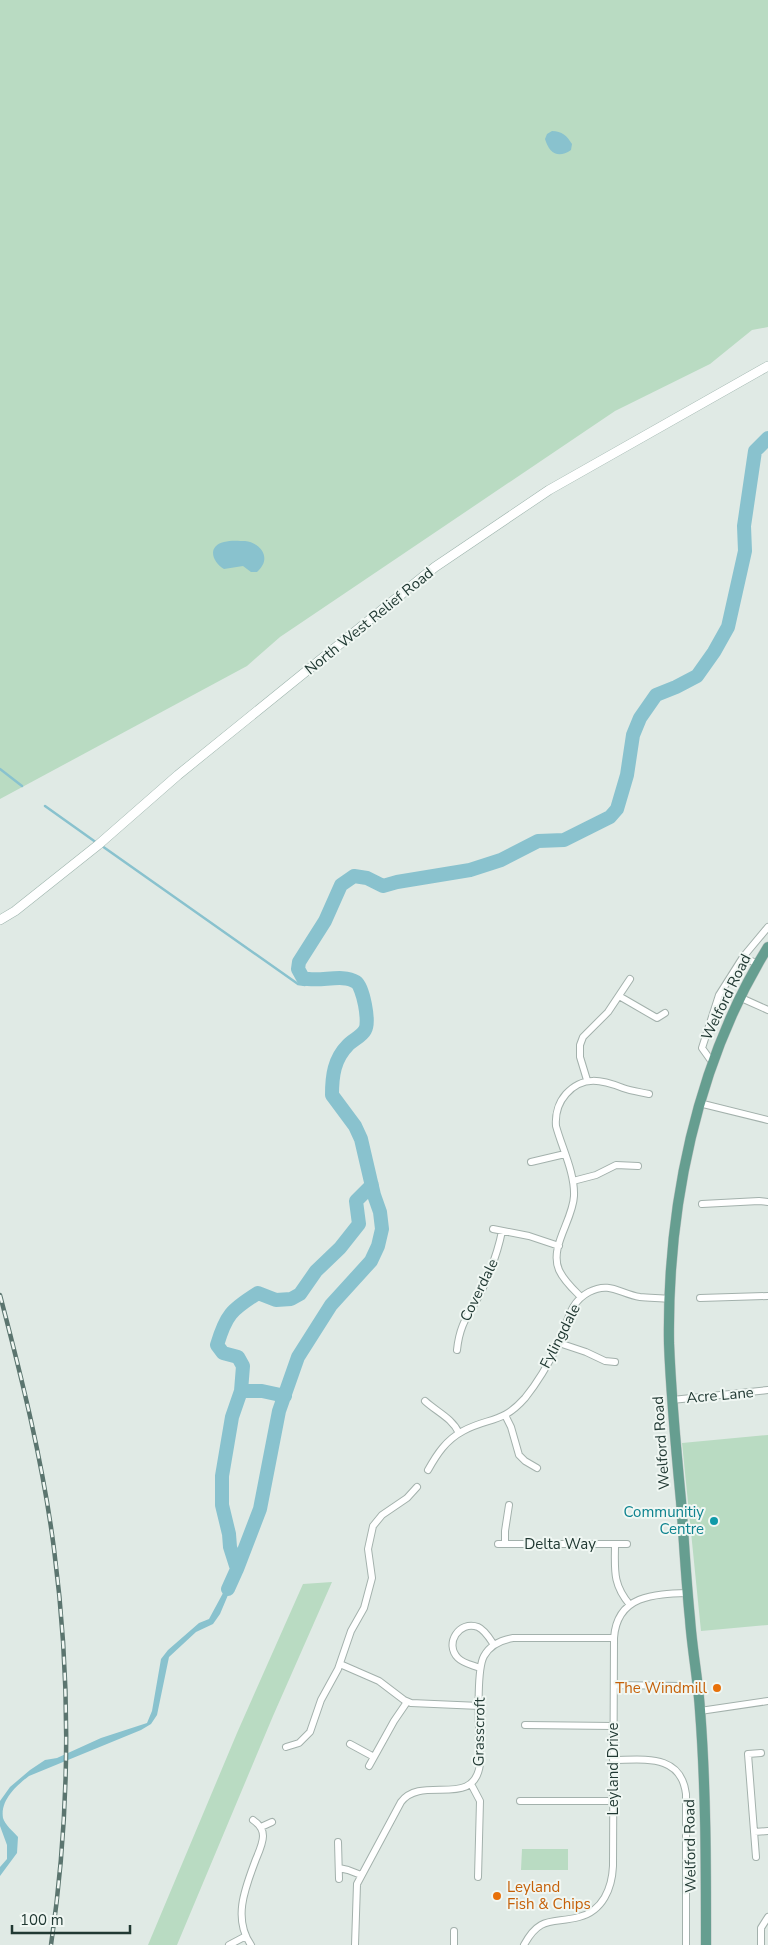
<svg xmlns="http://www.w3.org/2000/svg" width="768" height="1945" viewBox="0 0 768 1945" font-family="'Nunito Sans',sans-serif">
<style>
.green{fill:#b9dbc2}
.water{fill:#89c2ce}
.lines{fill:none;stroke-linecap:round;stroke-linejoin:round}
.stream{stroke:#89c2ce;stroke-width:2.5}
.river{stroke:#89c2ce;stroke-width:14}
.street-casing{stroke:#a3b1ac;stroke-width:8}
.secondary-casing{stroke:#9fb5ae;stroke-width:10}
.primary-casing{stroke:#bcc4c2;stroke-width:11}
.street{stroke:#fff;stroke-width:6}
.secondary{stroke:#fff;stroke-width:9}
.primary{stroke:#669e90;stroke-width:10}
.rail-casing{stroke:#5b756f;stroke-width:4.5}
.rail{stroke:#f0f7f3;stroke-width:2.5;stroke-dasharray:8;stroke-linecap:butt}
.culture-dot{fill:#0f9aa8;stroke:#f0f7f3;stroke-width:2}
.food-dot{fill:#e8710a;stroke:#f0f7f3;stroke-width:2}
.labels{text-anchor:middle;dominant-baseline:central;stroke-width:4;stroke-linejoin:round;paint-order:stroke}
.street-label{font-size:15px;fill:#213933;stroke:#f0f7f3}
.culture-label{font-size:15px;fill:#0d838f;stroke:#f0f7f3;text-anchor:end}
.food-label{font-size:15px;fill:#c56008;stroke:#f0f7f3;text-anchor:end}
</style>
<rect width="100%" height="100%" fill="#e0eae5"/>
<path class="green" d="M 0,0 L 768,0 L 768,327 L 752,330 L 710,364 L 615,411 L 280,637 L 247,666 L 0,799 Z
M 768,1435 L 768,1625 L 701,1631 L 682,1443 Z
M 332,1582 L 273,1716 L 177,1945 L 148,1945 L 237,1733 L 303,1584 Z
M 522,1849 L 568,1849 L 568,1870 L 521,1870 Z"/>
<path class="water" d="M 552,131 C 562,131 567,136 572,144 L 571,150 C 558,159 549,153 545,139 L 547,134 Z
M 245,541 C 262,543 272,559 257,572 L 251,572 L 243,566 L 224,569 C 212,562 207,546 224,542 C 231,540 239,541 245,541 Z
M 233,1566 L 236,1576 L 220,1614 L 213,1624 L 196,1632 L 169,1657 L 157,1715 L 151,1724 L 141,1730 L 29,1776 C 17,1785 0,1800 3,1818 C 5,1825 13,1831 18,1837 L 17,1853 L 0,1876 L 0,1867 L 7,1859 L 7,1845 L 0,1826 L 0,1801 L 10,1787 L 30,1770 L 45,1760 L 57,1758 L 101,1738 L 147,1723 L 152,1711 L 161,1659 L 168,1650 L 199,1623 L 209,1619 L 229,1582 Z"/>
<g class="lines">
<path class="stream" d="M 0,769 L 22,786
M 45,806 L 97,843
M 102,846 L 298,984 L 305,985 L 313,981"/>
<path class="river" d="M 241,1391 L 243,1366 L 238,1357 L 223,1353 L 217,1345 C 226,1315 231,1310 258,1293 L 276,1300 L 291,1299 L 300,1294 L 316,1271 L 340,1248 L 359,1224 L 356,1201 L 372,1185
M 237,1569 L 230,1547 L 229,1534 L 222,1505 L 222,1476 L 232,1417 L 241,1391 L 262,1391 L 285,1396
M 228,1589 L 237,1569 L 260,1509 L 279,1411 L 298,1357 L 331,1305 L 371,1261 L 378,1246 L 382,1229 L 380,1212 L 374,1195 L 361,1139 L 355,1126 L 332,1095 C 332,1076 334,1059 348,1045 C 353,1040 362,1036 365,1030 C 370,1022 363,987 356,982 C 342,973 319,983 303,978 L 298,969 L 299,962 L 325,921 L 341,885 L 354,876 L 367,878 L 383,886 L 397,882 L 470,870 L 501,860 L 538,841 L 564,840 L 610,817 L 617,809 L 627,775 L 633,735 L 640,718 L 656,695 L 676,687 L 697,676 L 714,652 L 728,627 L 745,551 L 744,526 L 755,451 L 768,438"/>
<defs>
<path id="street" d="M 743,957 L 758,964
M 619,996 L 657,1018 L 665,1013
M 739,997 L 768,1010
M 712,1062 L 702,1048 L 719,995 L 743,957 L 768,927
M 587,1080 L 580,1057 L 580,1045 L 583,1037 L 608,1012 L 630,979
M 699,1103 L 768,1120
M 531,1162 L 565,1154
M 573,1181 L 596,1175 L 616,1165 L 638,1166
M 702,1204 L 759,1201 L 768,1202
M 493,1229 L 529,1236 L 559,1246
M 581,1297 C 573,1289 564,1281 559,1270 C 549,1247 573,1220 574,1196 C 575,1173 562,1148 556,1126 C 555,1114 559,1102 566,1094 C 583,1075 602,1080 623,1088 C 631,1091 640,1092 649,1094
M 700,1298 L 768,1296
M 559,1343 L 586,1352 L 605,1361 L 615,1362
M 457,1350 C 460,1321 470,1314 482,1290 C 491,1270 498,1252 502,1231
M 672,1400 L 768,1390
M 425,1401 C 437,1412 452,1418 459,1433
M 505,1415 L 511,1427 L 519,1455 L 525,1461 L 537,1468
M 428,1470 C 437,1454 446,1440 463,1431 C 489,1417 502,1424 525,1398 C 538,1382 550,1361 559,1343 C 568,1324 568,1303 589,1292 C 610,1281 620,1294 640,1297 C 650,1298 660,1298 670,1299
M 498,1544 L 627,1544
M 505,1544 L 505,1531 L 509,1505
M 615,1544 C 615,1569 612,1584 630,1605
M 340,1664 L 379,1681 L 404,1700 L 411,1703 L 480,1706
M 480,1668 C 473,1665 464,1664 458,1658 C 444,1644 459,1620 478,1627 C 485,1630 490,1639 494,1645
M 614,1685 L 679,1686
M 700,1711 L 768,1701
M 525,1725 L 613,1726
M 350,1744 L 374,1757
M 286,1747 L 299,1743 L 310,1732 L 321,1700 L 338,1669 L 351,1631 L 364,1608 L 372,1578 L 368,1549 L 373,1526 L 382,1515 L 407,1498 L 417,1487
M 613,1760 C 643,1760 681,1753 686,1794 L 686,1945
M 369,1766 L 394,1721 L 407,1702
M 471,1784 L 480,1801 L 478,1877
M 520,1801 L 613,1801
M 261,1827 L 272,1822
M 754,1832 L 768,1831
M 338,1842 L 339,1879
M 756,1857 L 748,1754 L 761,1753
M 339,1868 L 348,1870 L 361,1875
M 454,1931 L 454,1945
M 229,1945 L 246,1936
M 251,1945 C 232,1918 246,1886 256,1859 C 259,1852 263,1843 263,1836 C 263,1829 259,1824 253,1820
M 355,1945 L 357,1884 L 401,1802 C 422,1774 474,1810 480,1764 C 480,1742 475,1672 484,1656 C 490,1645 501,1640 513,1638 L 614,1638
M 524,1945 C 540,1915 553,1924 579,1917 C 603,1911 612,1888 613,1866 L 614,1638 C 617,1595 654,1594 688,1593
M 761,1945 L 761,1928 L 768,1917"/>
<path id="secondary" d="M 0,920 L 15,911 L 98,845 L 178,775 L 435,567 L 549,490 L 768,366"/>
<path id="primary" d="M 706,1945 C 706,1867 706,1788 700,1710 C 698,1679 692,1649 690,1619 C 686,1580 684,1540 681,1501 C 676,1449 671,1396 669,1343 C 667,1208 696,1063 768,947"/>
</defs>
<use href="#street" class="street-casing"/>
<use href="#secondary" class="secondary-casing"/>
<use href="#primary" class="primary-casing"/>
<use href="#street" class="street"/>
<use href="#secondary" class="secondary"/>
<use href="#primary" class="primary"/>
<defs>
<path id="rail" d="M 0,1295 C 22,1379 43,1463 54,1549 C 71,1680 70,1815 51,1945"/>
</defs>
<use href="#rail" class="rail-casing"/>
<use href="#rail" class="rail"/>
</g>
<circle class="culture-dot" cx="714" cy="1521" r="5"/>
<g class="food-dot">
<circle cx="717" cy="1688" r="5"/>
<circle cx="497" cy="1896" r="5"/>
</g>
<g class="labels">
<g class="street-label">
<text transform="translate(369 621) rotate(-39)">North West Relief Road</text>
<text transform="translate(726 997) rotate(-64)">Welford Road</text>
<text transform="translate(479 1290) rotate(-64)">Coverdale</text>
<text transform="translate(560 1336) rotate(-63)">Fylingdale</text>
<text transform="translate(720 1395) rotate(-5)">Acre Lane</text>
<text transform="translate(661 1443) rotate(-94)">Welford Road</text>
<text x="560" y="1544">Delta Way</text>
<text transform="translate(479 1732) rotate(-89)">Grasscroft</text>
<text transform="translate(613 1769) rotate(-90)">Leyland Drive</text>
<text transform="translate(690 1846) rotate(-91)">Welford Road</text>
</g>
<g class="culture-label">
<text x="704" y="1512">Communitiy<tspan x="704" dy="17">Centre</tspan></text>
</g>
<g class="food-label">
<text x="707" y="1688">The Windmill</text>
<text x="507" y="1887" text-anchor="start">Leyland<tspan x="507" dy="17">Fish &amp; Chips</tspan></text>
</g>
</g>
<path d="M12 1925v8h118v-8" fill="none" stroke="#213933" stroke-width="2.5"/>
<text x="20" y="1925" font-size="15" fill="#213933" stroke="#f0f7f3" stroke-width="4" paint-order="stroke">100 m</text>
</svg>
